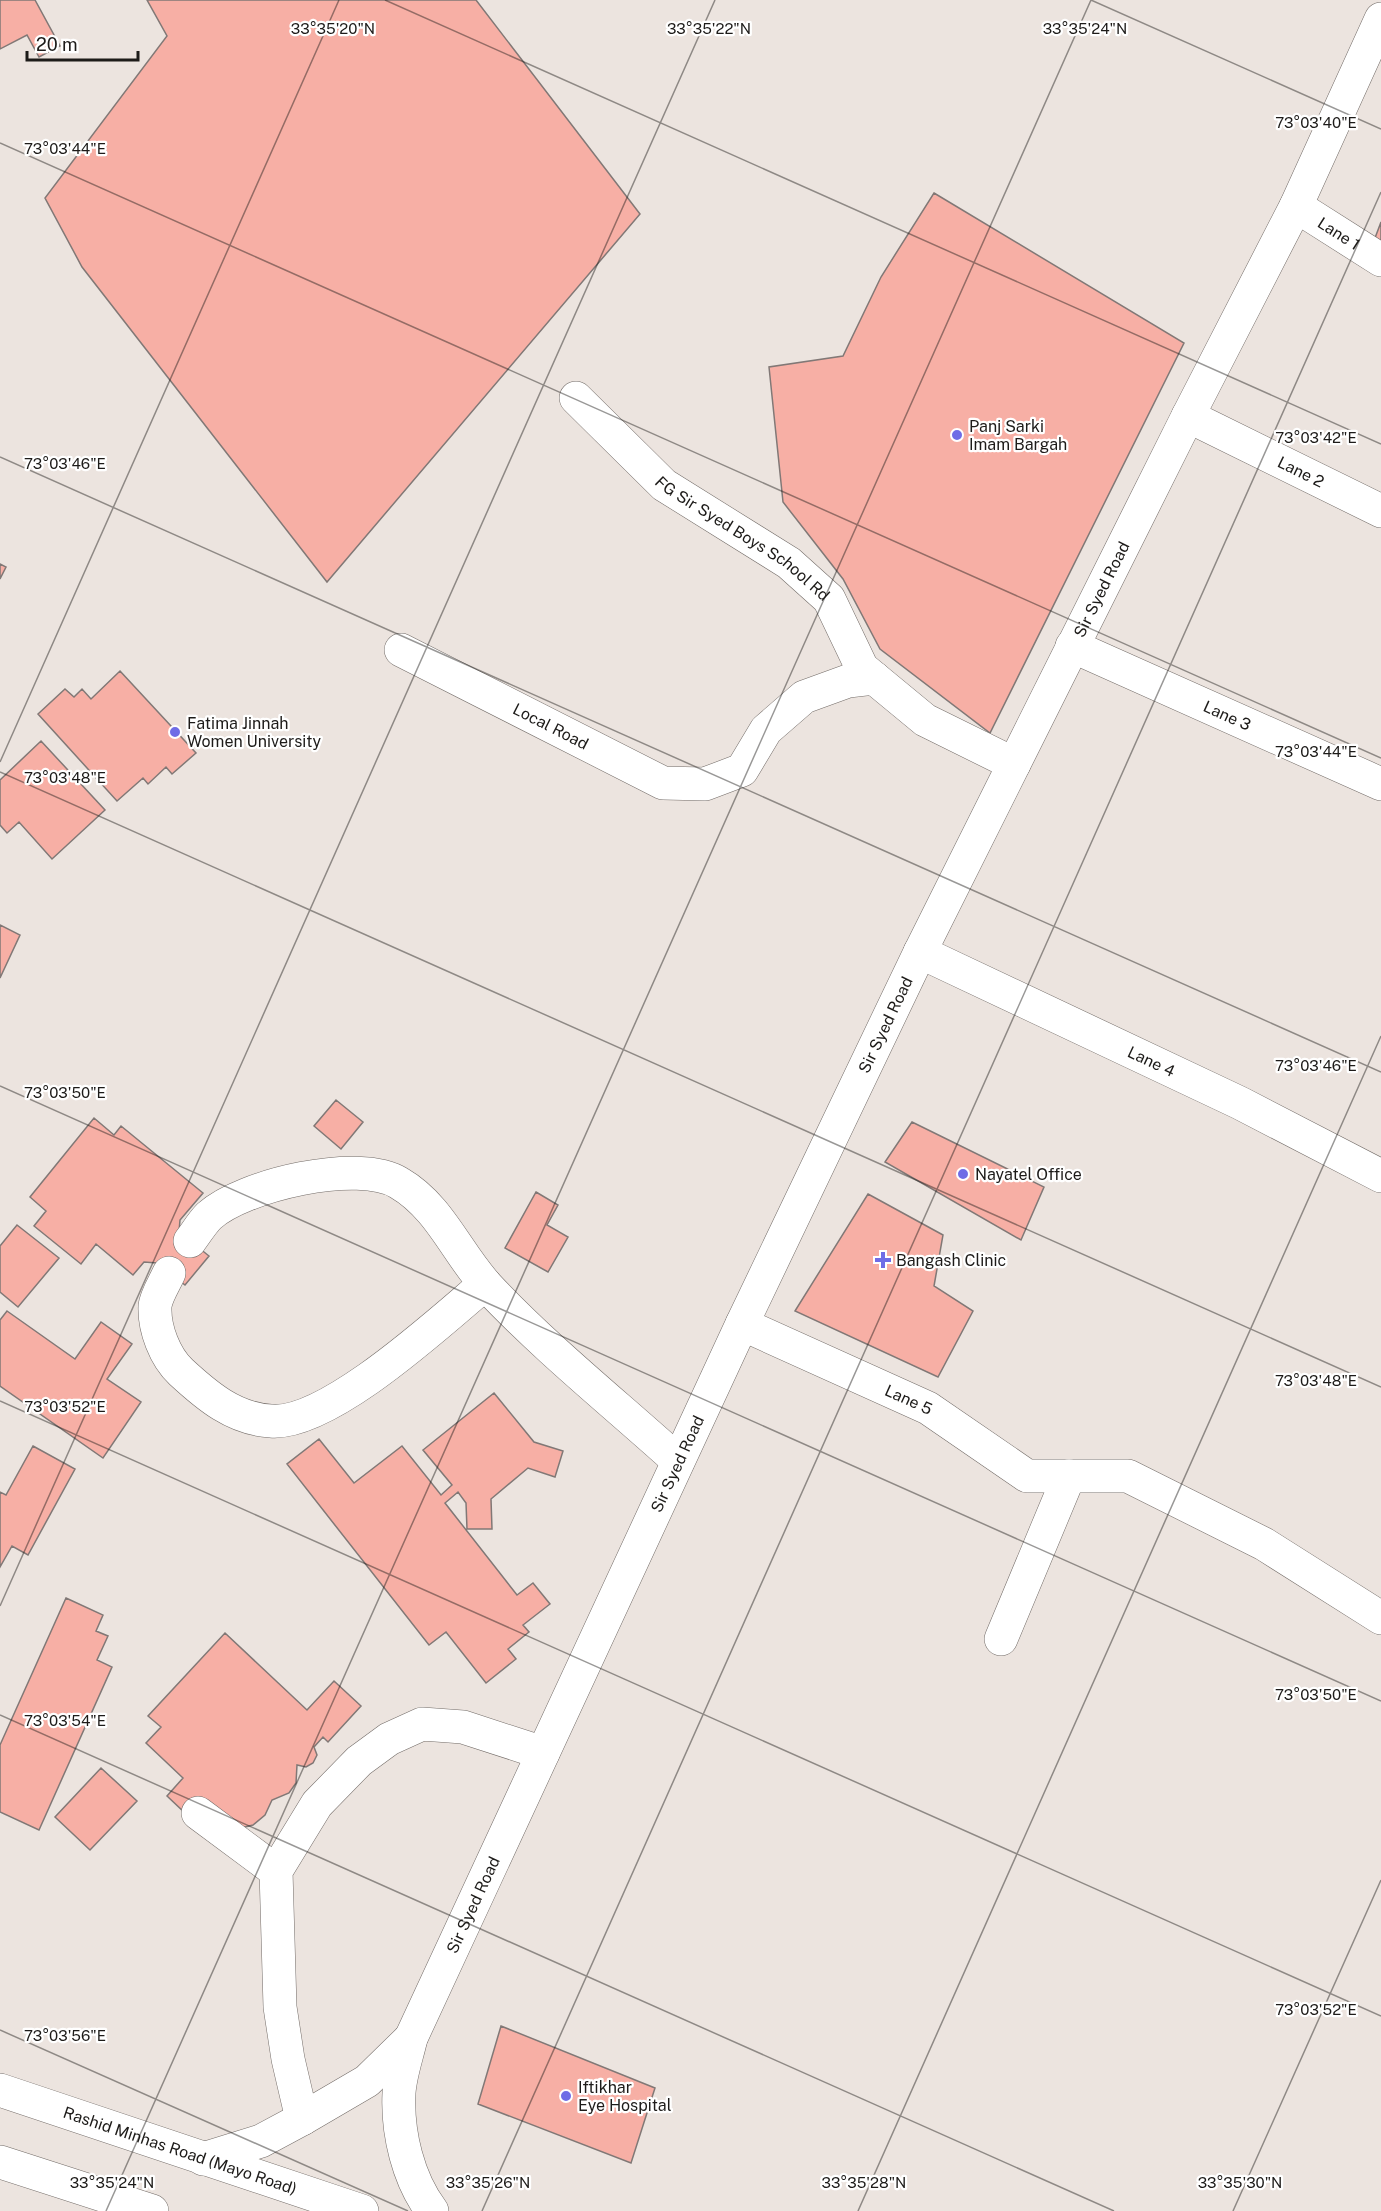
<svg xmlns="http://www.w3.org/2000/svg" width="1381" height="2211" viewBox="0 0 1381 2211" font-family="'Public Sans',sans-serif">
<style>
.building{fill:#f7afa5;stroke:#817876;stroke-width:1.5}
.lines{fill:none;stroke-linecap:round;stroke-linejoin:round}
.minor-casing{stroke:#736c68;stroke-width:34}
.major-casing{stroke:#736c68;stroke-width:34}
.minor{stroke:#fff;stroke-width:33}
.major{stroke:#fff;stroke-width:33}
.ticks{fill:none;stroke:#1d1b19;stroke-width:1.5;stroke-opacity:0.45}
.poi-dot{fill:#6f6ce6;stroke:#fff;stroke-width:2}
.labels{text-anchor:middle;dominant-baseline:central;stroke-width:4.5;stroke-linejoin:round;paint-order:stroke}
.street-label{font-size:16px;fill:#1d1b19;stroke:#fff}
.poi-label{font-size:16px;fill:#1d1b19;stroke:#fff;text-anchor:start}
.ticks-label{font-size:15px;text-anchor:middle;fill:#1d1b19;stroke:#fff;stroke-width:4.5;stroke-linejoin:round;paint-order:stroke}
</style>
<rect width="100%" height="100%" fill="#ece4df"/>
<path class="building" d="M 0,0 L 35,0 L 60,46 L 39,57 L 27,35 L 0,49 Z
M 147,0 L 476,0 L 640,214 L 327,582 L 82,267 L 45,198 L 167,36 Z
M 934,193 L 1184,343 L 990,733 L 880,649 L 843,579 L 783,502 L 769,367 L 843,356 L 881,277 Z
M 1381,222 L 1381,242 L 1375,238 Z
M 0,564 L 6,567 L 0,579 Z
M 120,671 L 196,753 L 172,774 L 166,767 L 148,784 L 143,778 L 117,801 L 38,714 L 65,689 L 74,697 L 82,689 L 91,699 Z
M 41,741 L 105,810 L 52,859 L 19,822 L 7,833 L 0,825 L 0,780 Z
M 0,925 L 20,935 L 0,978 Z
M 336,1100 L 363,1122 L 341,1149 L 314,1126 Z
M 94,1118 L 114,1135 L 121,1126 L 203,1193 L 180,1220 L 179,1232 L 209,1256 L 185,1285 L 157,1263 L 144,1262 L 133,1275 L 96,1244 L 81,1264 L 34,1226 L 46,1211 L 30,1197 Z
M 912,1122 L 1044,1187 L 1021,1240 L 885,1162 Z
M 536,1192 L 558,1205 L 547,1225 L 568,1237 L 548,1272 L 505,1248 Z
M 868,1194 L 943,1235 L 934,1286 L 973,1311 L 938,1377 L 795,1311 Z
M 17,1225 L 59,1258 L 18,1307 L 0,1292 L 0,1246 Z
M 7,1311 L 75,1359 L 101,1322 L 132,1344 L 107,1379 L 141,1402 L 103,1458 L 0,1386 L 0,1320 Z
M 494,1393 L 534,1442 L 563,1451 L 555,1477 L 528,1468 L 491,1499 L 492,1529 L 467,1529 L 466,1503 L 458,1492 L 445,1503 L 517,1595 L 533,1583 L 550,1604 L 523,1625 L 529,1632 L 508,1649 L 516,1659 L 486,1683 L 446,1632 L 429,1645 L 287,1464 L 319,1439 L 354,1483 L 402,1446 L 441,1495 L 452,1485 L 423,1450 Z
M 33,1446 L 75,1469 L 28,1555 L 12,1546 L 0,1567 L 0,1492 L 6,1495 Z
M 66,1598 L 103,1615 L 96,1631 L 108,1636 L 97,1660 L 112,1667 L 39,1830 L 0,1812 L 0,1745 Z
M 225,1633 L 307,1710 L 334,1681 L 361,1706 L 328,1742 L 323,1737 L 314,1747 L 317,1755 L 313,1763 L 306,1767 L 297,1765 L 296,1783 L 289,1793 L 272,1800 L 265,1815 L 253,1825 L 245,1827 L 237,1827 L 184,1812 L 167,1796 L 183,1778 L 146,1743 L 161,1727 L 148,1716 Z
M 101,1768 L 137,1801 L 90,1850 L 55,1817 Z
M 501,2026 L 655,2088 L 631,2163 L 478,2104 Z"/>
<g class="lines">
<defs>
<g id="minor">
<path id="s1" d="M 1296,206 L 1381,260"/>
<path id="s2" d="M 576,398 L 664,485 L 789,563 L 829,599 L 862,668 L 925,720 L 1014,764"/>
<path id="s3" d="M 1188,416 L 1381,511"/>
<path id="s4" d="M 1072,646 L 1381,784"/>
<path id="s5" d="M 401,650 L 663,783 L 705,784 L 742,770 L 766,730 L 804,697 L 848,681 L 874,678"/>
<path id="s6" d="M 920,952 L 1240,1103 L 1381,1176"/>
<path d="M 190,1241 C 196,1233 202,1223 209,1216 C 243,1185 359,1158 399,1183 C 440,1207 456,1252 487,1286 C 545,1348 615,1404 678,1461"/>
<path d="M 169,1273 C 165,1282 156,1296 155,1306 C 154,1329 165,1357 181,1372 C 207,1396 234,1419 271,1421 C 328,1426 441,1321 485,1284"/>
<path id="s7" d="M 742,1324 L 928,1408 L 1027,1476 L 1128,1476 L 1264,1544 L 1381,1618"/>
<path d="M 1001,1639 L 1069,1476"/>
<path d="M 198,1813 L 276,1871"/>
<path d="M 302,2119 L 288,2059 L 280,2007 L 276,1871 L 317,1804 L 359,1761 L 389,1739 L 422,1724 L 463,1727 L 543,1753"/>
<path d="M 203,2159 L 261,2141 L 302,2119 L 367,2081 L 411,2038"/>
<path id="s8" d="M 432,2211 C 408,2179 397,2133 399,2093 C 400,2075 407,2056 411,2038 L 742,1324 L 920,952 L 1188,416 L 1296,206 L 1381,19"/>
</g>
<g id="major">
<path id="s9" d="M 0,2090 L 362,2211"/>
<path d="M 0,2162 L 152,2211"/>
</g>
</defs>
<use href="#minor" class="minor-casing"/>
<use href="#major" class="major-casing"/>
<use href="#minor" class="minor"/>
<use href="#major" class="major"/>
</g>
<path class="ticks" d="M 385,0 L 1381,444M 1091,0 L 1381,129M 0,143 L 1381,758M 0,457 L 1381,1072M 0,762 L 339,0M 0,772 L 1381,1387M 0,1086 L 1381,1701M 0,1401 L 1381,2016M 0,1606 L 715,0M 0,1715 L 1114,2211M 0,2030 L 408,2211M 106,2211 L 1091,0M 482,2211 L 1381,192M 858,2211 L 1381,1036M 1233,2211 L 1381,1880"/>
<g class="poi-dot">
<circle cx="957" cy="435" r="6"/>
<circle cx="175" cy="732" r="6"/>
<circle cx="963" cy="1174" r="6"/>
<path d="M880 1251h6v6h6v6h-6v6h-6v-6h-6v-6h6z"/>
<circle cx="566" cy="2096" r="6"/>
</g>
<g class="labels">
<g class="street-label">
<text stroke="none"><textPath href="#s1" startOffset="51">Lane 1</textPath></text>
<text stroke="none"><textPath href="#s3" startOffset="126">Lane 2</textPath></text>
<text stroke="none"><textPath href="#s2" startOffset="219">FG Sir Syed Boys School Rd</textPath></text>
<text stroke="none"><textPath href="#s8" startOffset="1786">Sir Syed Road</textPath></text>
<text stroke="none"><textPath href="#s4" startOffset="170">Lane 3</textPath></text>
<text stroke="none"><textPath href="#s5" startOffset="168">Local Road</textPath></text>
<text stroke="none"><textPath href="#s8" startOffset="1300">Sir Syed Road</textPath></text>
<text stroke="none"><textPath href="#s6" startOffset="256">Lane 4</textPath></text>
<text stroke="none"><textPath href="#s7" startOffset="183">Lane 5</textPath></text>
<text stroke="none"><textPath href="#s8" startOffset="814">Sir Syed Road</textPath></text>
<text stroke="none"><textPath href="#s8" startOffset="328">Sir Syed Road</textPath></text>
<text stroke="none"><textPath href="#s9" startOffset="190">Rashid Minhas Road (Mayo Road)</textPath></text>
</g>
<g class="poi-label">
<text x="969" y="426">Panj Sarki<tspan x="969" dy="18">Imam Bargah</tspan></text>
<text x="187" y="723">Fatima Jinnah<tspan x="187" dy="18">Women University</tspan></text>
<text x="975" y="1174">Nayatel Office</text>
<text x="896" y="1260">Bangash Clinic</text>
<text x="578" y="2087">Iftikhar<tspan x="578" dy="18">Eye Hospital</tspan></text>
</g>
</g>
<g class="ticks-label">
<text x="333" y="34">33°35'20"N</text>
<text x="709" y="34">33°35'22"N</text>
<text x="1085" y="34">33°35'24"N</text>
<text x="1316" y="128">73°03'40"E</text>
<text x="65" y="154">73°03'44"E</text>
<text x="1316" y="443">73°03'42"E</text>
<text x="65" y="469">73°03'46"E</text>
<text x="1316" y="757">73°03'44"E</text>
<text x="65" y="783">73°03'48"E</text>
<text x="1316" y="1071">73°03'46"E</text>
<text x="65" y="1098">73°03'50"E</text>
<text x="1316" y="1386">73°03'48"E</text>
<text x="65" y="1412">73°03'52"E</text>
<text x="1316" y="1700">73°03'50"E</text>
<text x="65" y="1726">73°03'54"E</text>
<text x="1316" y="2015">73°03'52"E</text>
<text x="65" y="2041">73°03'56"E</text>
<text x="112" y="2188">33°35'24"N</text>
<text x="488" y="2188">33°35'26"N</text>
<text x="864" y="2188">33°35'28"N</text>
<text x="1240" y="2188">33°35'30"N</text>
</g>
<path d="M27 51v9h111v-9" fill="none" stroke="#1d1b19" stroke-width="3"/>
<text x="36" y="51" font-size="18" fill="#1d1b19" stroke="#ffffff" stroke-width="4.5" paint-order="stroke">20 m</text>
</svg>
